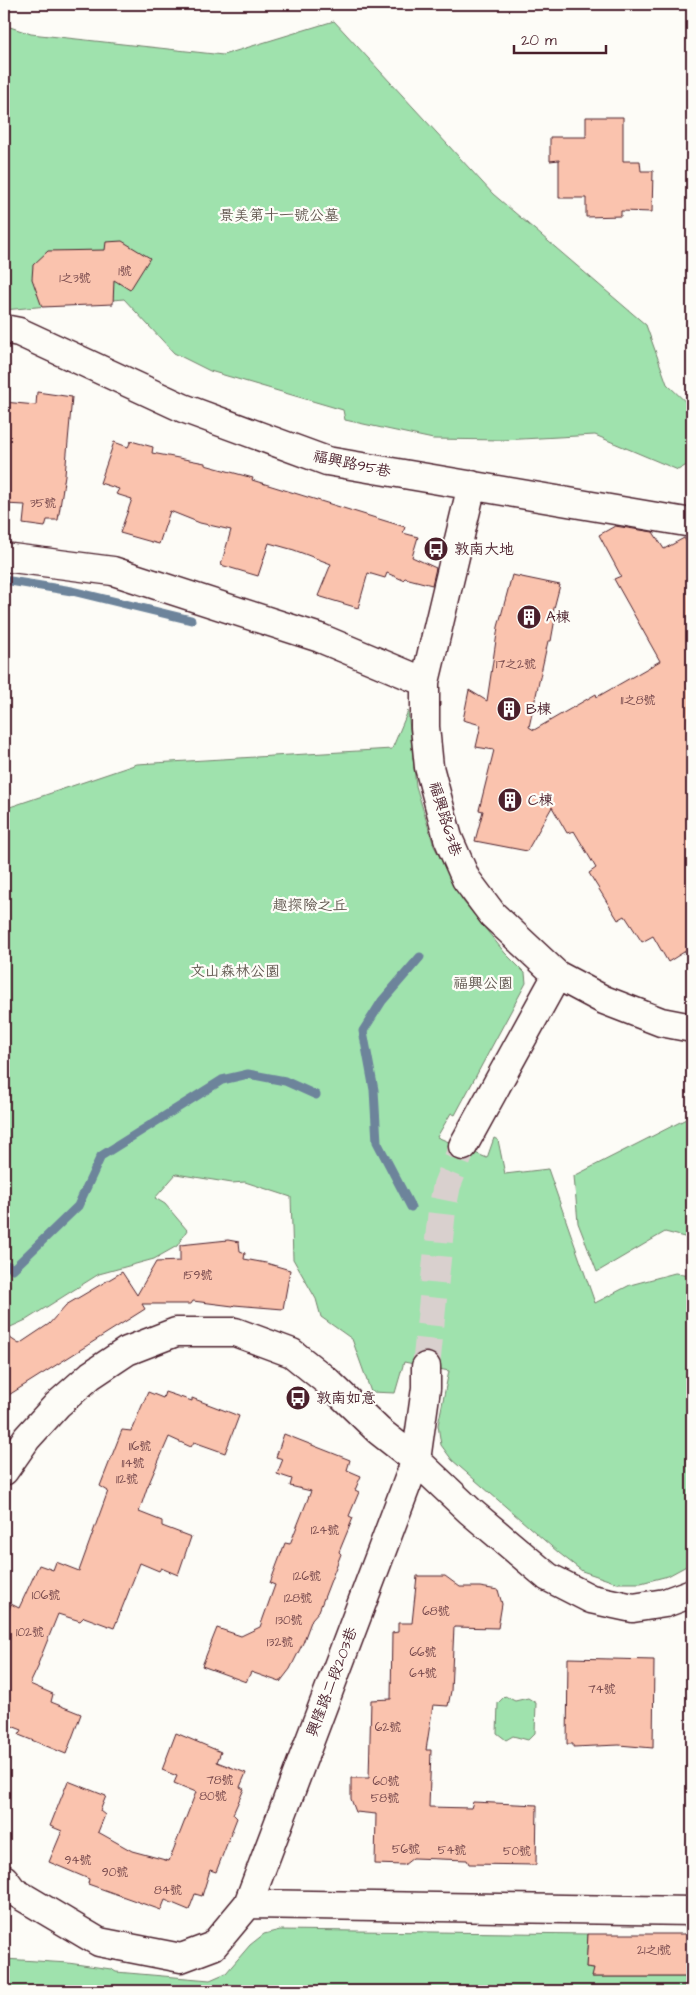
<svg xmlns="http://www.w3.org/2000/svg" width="696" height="1995" viewBox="0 0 696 1995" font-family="'Architects Daughter','LXGW WenKai TC',sans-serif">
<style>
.green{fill:#9fe2ad;stroke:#74806c}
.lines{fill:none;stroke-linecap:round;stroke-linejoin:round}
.stream{stroke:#6d849b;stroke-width:9}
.building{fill:#fac3ae;stroke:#4a1f2b}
.minor-tunnel{stroke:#d9d0ce;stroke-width:28;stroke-dasharray:28 14;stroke-linecap:butt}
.minor-casing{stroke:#4a1f2b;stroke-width:31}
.minor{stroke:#fdfcf7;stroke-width:28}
.labels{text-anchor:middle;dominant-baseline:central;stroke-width:4.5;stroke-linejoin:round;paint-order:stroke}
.number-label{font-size:12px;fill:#76484c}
.park-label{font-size:15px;fill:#645a52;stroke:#fdfcf7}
.street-label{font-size:15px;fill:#4a1f2b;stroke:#fdfcf7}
.poi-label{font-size:15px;fill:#4a1f2b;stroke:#fdfcf7;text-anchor:start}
</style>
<rect width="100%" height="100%" fill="#fdfcf7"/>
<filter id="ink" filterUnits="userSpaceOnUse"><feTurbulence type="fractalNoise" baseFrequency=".02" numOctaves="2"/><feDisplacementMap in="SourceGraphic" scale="10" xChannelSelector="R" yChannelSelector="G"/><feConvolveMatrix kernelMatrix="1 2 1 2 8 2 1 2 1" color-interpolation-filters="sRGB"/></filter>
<g filter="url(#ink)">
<path class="green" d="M 334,21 L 493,194 L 646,325 L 667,384 L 692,408 L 692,462 L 678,470 L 595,435 L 503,440 L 433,439 L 345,420 L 343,410 L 210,371 L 174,353 L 124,299 L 4,310 L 4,25 L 31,34 L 223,55 Z
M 408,711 L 416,786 L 434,846 L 463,901 L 505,953 L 525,973 L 526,983 L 455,1115 L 451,1113 L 437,1137 L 487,1158 L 494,1138 L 498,1140 L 505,1174 L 548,1169 L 595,1303 L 630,1285 L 675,1273 L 692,1275 L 692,1563 L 668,1576 L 641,1583 L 617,1583 L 582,1571 L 559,1553 L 452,1460 L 441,1445 L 438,1425 L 449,1371 L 404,1362 L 395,1393 L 371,1392 L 352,1339 L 321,1317 L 316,1299 L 293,1259 L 291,1197 L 245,1182 L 232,1183 L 176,1174 L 155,1198 L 165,1204 L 187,1230 L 177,1246 L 154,1259 L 99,1274 L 26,1320 L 4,1330 L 4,809 L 137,764 L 392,749 Z
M 692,1116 L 692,1239 L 665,1232 L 597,1272 L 578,1223 L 574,1176 Z
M 505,1696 L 515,1701 L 528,1698 L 536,1703 L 535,1733 L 528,1740 L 513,1736 L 506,1740 L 497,1733 L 498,1703 Z
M 280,1930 L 588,1934 L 586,1968 L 594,1969 L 593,1977 L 692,1977 L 692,1991 L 4,1991 L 5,1959 L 68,1963 L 111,1969 L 116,1972 L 210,1980 L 226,1973 L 250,1945 L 264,1934 Z"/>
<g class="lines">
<path class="stream" d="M 4,580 L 72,591 L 191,620
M 411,1207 L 377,1142 L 374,1090 L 363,1031 L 382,1001 L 420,957
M 4,1267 L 7,1265 L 13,1269 L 78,1206 L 101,1156 L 222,1080 L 248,1074 L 285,1081 L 316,1095"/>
</g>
<path class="building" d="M 586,117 L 623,117 L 623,161 L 640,161 L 641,171 L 653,171 L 652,212 L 621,211 L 621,216 L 586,217 L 586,198 L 559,198 L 559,160 L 550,161 L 550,137 L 586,137 Z
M 122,241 L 150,258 L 130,290 L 114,280 L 113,304 L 42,307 L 32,279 L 33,265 L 48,251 L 105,250 L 106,242 Z
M 37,392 L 72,397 L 65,475 L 58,520 L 47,520 L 45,527 L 23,524 L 25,505 L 4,504 L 4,402 L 36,405 Z
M 131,441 L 153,447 L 152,453 L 205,463 L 205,465 L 253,478 L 252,480 L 405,527 L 403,533 L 418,537 L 412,557 L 436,568 L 432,585 L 405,578 L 403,580 L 387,573 L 385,578 L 368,573 L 358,608 L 318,596 L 331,564 L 294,550 L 269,543 L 258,576 L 221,565 L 231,530 L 200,523 L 170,511 L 159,544 L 120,533 L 132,499 L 116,494 L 119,489 L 100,483 L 114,442 L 128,447 Z
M 615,526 L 653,532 L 664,549 L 684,538 L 692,550 L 692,947 L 668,962 L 653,936 L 642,942 L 625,916 L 618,920 L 589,873 L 596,868 L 574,831 L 567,833 L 552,807 L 527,851 L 475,841 L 483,811 L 479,810 L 494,750 L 476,747 L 481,725 L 463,720 L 469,690 L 487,701 L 498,627 L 512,575 L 560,585 L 553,612 L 556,613 L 551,641 L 548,641 L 529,727 L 534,730 L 596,694 L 597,697 L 660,661 L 614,579 L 621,576 L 599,535 Z
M 228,1240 L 239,1242 L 240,1251 L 245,1253 L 244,1259 L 266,1263 L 290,1270 L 283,1309 L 234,1305 L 233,1306 L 193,1301 L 191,1304 L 142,1304 L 145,1309 L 4,1398 L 4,1334 L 19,1344 L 49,1324 L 66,1305 L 122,1272 L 137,1295 L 156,1262 L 180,1261 L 180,1245 Z
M 148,1392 L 163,1398 L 165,1392 L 192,1401 L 192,1398 L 239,1416 L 225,1453 L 194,1442 L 191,1447 L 169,1437 L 147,1488 L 139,1512 L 162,1521 L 162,1526 L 191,1537 L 178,1575 L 161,1568 L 159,1571 L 140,1563 L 114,1628 L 84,1617 L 80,1621 L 58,1614 L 38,1664 L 39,1665 L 30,1684 L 53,1694 L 51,1702 L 81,1714 L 66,1754 L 19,1735 L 22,1730 L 9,1725 L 4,1736 L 4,1622 L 11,1604 L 19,1608 L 39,1565 L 53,1570 L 56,1562 L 79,1571 L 108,1491 L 100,1486 L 122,1430 L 131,1431 Z
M 284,1434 L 350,1460 L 347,1470 L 361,1476 L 355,1490 L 359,1492 L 349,1516 L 353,1518 L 339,1552 L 341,1554 L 319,1611 L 312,1619 L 303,1643 L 290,1669 L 280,1682 L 251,1672 L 246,1682 L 202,1666 L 217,1628 L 241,1636 L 260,1627 L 275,1585 L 270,1583 L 285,1543 L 290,1544 L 311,1491 L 290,1486 L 292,1479 L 277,1474 L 283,1459 L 276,1457 Z
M 417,1576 L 445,1576 L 460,1587 L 480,1587 L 498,1590 L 502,1604 L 498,1628 L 454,1627 L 451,1691 L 448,1706 L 433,1705 L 426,1750 L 431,1750 L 429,1807 L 471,1808 L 473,1802 L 537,1805 L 536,1865 L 469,1864 L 467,1860 L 413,1858 L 404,1865 L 375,1864 L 376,1814 L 356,1812 L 351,1799 L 351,1778 L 369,1778 L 371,1700 L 391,1699 L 392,1633 L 398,1632 L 398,1623 L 412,1623 Z
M 568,1658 L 654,1660 L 653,1748 L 619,1745 L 573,1747 L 573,1744 L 567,1744 Z
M 176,1733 L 221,1752 L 217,1762 L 246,1773 L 240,1787 L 244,1789 L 233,1814 L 237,1818 L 216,1872 L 210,1870 L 202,1896 L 195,1894 L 189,1910 L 165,1900 L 161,1910 L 88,1884 L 89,1879 L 49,1862 L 62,1831 L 50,1826 L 68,1781 L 106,1796 L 100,1811 L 105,1815 L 98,1832 L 132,1851 L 169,1861 L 196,1792 L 174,1783 L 177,1776 L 162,1770 Z
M 588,1934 L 692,1934 L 692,1977 L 592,1977 L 594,1969 L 586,1968 Z"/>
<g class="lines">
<path class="minor-tunnel" d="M 426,1367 L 442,1210 L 447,1185 L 463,1146"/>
<defs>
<path id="minor" d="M 4,329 L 19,332 L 183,408 L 327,461 L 692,523
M 472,485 L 425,682 L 425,727 L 429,767 L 448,838 L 466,879 L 493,915 L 557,975 L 604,1000 L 661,1022 L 692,1028
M 4,557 L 113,571 L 320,638 L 425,682
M 463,1146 L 557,975
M 4,1471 L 27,1438 L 57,1405 L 91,1375 L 127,1351 L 176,1332 L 235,1332 L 292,1353 L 328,1382 L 379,1431 L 416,1460 L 470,1511 L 548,1577 L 591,1599 L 633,1608 L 665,1603 L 692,1593
M 4,1879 L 13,1891 L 99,1942 L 181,1958 L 213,1946 L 248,1904 L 692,1911
M 248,1904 L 416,1460 L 426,1388 L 426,1367"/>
</defs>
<use href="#minor" class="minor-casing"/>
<use href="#minor" class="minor"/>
</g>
</g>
<defs>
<symbol id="bus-disc" viewBox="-11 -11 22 22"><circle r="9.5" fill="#4a1f2b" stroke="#fdfcf7"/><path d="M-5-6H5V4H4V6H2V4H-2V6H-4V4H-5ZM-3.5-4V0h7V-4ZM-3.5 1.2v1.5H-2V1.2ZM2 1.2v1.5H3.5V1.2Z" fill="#fff"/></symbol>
<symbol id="building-disc" viewBox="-11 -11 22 22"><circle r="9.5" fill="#4a1f2b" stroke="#fdfcf7"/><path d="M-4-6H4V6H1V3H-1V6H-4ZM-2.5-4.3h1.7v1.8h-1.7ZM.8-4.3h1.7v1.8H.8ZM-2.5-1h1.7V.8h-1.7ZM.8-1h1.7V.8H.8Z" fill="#fff"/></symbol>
</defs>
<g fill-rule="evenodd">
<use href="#bus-disc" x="422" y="535" width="28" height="28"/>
<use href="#building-disc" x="515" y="603" width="28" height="28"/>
<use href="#building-disc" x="495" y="695" width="28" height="28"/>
<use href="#building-disc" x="496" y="786" width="28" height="28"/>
<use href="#bus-disc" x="284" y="1384" width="28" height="28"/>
</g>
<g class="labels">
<g class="number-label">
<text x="125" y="271">1號</text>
<text x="75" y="278">1之3號</text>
<text x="43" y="503">35號</text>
<text x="516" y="664">17之2號</text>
<text x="638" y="700">11之8號</text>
<text x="198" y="1275">159號</text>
<text x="140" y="1446">116號</text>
<text x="133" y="1463">114號</text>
<text x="127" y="1479">112號</text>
<text x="325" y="1530">124號</text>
<text x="307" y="1576">126號</text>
<text x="46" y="1595">106號</text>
<text x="298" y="1598">128號</text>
<text x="436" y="1611">68號</text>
<text x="289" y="1620">130號</text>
<text x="30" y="1632">102號</text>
<text x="280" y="1642">132號</text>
<text x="423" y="1652">66號</text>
<text x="423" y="1673">64號</text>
<text x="602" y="1689">74號</text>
<text x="388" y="1727">62號</text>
<text x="220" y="1780">78號</text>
<text x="386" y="1781">60號</text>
<text x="213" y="1796">80號</text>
<text x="385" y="1798">58號</text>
<text x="406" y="1849">56號</text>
<text x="452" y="1850">54號</text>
<text x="517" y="1851">50號</text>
<text x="78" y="1860">94號</text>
<text x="115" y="1872">90號</text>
<text x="168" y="1890">84號</text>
<text x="654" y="1950">21之1號</text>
</g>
<g class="park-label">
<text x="279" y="215">景美第十一號公墓</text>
<text x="310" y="905">趣探險之丘</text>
<text x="235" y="971">文山森林公園</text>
<text x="483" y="983">福興公園</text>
</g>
<g class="street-label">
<text transform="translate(352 464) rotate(12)">福興路95巷</text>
<text transform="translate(445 819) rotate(73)">福興路63巷</text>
<text transform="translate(332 1682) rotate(-69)">興隆路二段203巷</text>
</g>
<g class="poi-label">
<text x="454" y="549">敦南大地</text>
<text x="546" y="617">A棟</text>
<text x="526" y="709">B棟</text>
<text x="528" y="800">C棟</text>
<text x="316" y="1398">敦南如意</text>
</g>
</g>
<rect width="696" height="1995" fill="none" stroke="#fdfcf7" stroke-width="20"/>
<rect x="10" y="10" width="676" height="1975" fill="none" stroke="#4a1f2b" stroke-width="2" filter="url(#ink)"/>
<path d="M514 45v8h92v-8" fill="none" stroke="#4a1f2b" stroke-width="2.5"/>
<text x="521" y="45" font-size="15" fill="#4a1f2b" stroke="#fdfcf7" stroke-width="4" paint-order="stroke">20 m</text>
</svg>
